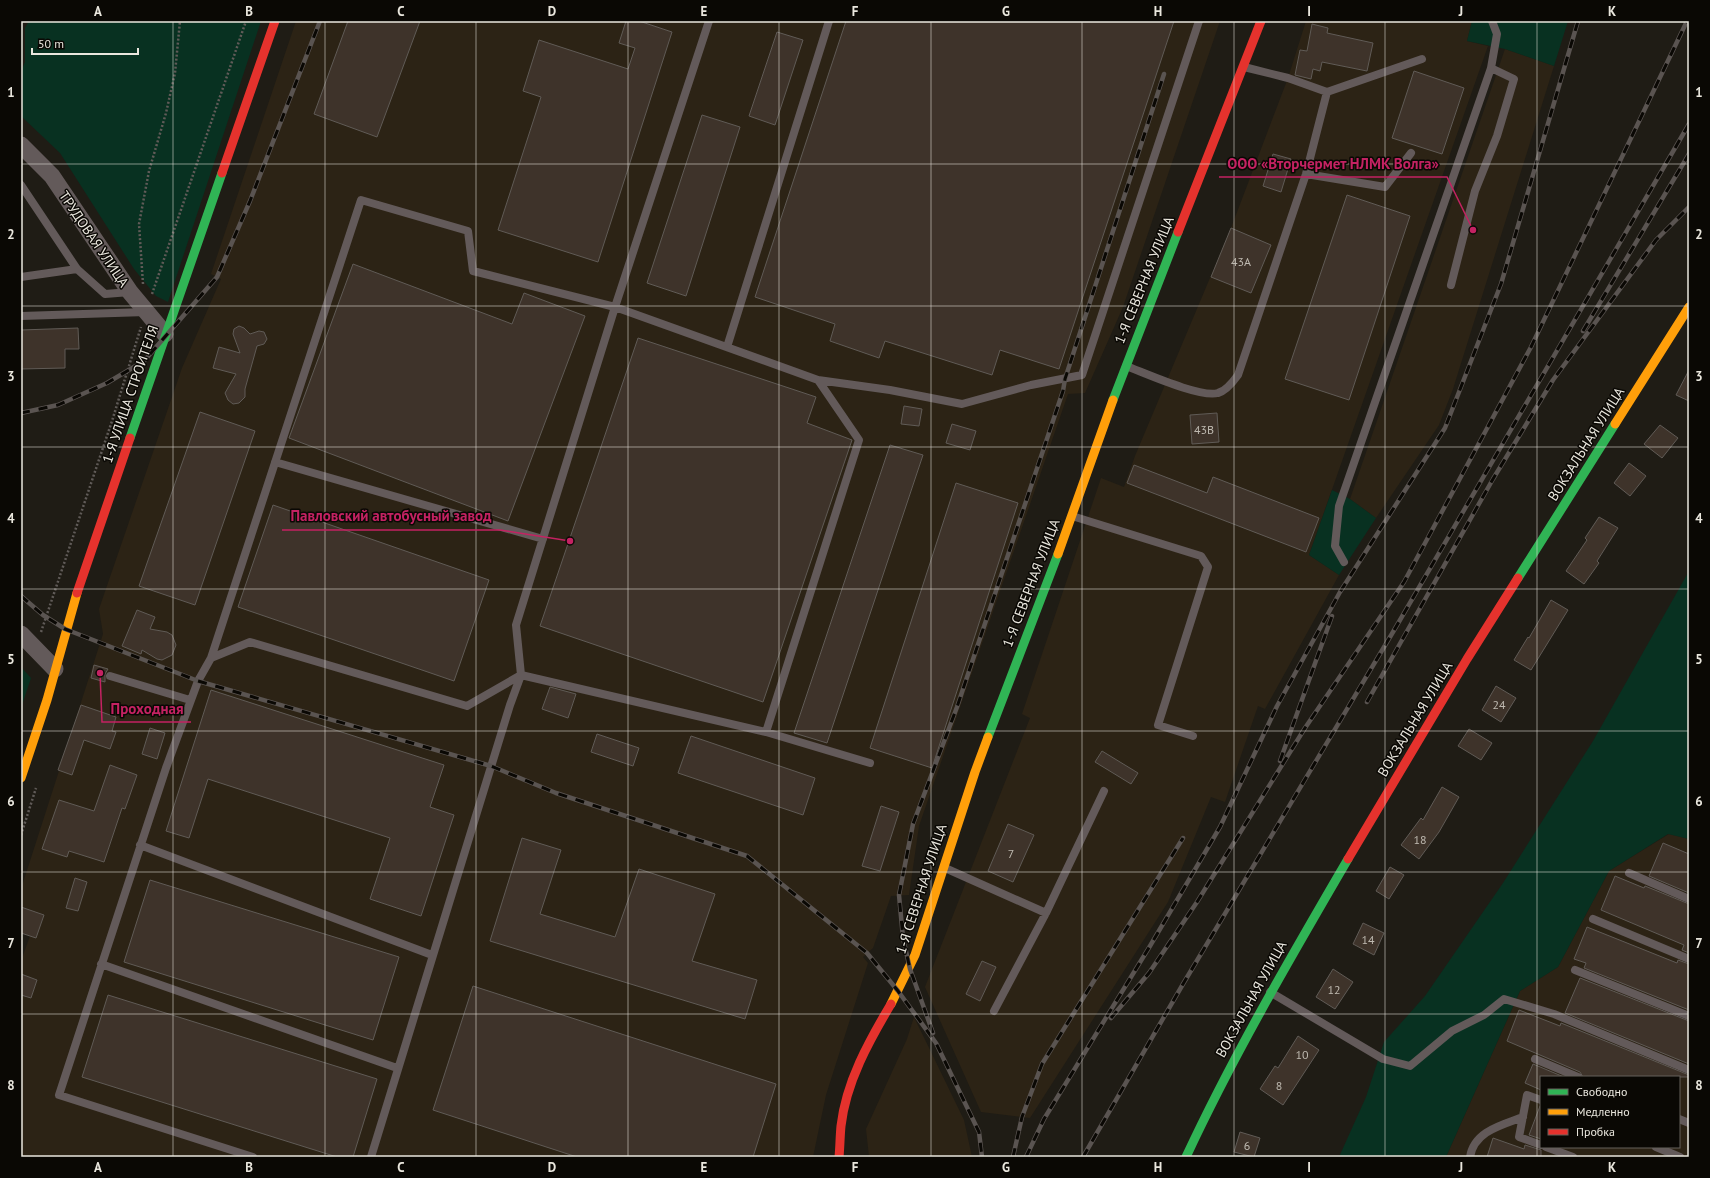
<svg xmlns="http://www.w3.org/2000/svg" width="1710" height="1178" viewBox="0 0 1710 1178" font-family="'PT Sans',sans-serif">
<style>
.industrial{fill:#2c2315;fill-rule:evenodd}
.green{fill:#083121}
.building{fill:#3e332a;stroke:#605b56}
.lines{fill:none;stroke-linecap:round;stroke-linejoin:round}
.path{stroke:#605b58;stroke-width:2.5;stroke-dasharray:2 2;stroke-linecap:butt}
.lane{stroke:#635a5a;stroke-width:8}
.street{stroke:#635a5a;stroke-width:17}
.fast{stroke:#30b455;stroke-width:9}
.slow{stroke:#ff9f0a;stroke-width:9}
.jam{stroke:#e5322d;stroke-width:9}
.rail-casing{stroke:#5a5451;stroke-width:4.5}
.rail{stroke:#0a0804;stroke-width:3;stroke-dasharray:9;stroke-linecap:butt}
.grid{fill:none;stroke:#eae7de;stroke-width:1;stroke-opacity:0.55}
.labels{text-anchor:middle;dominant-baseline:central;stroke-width:3;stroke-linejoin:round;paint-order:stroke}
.number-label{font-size:12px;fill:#bfbab1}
.street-label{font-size:14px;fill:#eae7de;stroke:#0a0804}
.leader{fill:none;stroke:#c42262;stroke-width:1.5}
.callout-dot{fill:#c42262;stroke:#0a0804;stroke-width:1.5}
.callout-label{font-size:15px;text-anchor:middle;font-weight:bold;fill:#c42262;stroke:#0a0804;stroke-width:3;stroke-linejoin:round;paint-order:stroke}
.neatline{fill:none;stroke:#eae7de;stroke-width:1.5}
.grid-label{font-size:13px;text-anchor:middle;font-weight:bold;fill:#eae7de}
</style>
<rect width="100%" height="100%" fill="#1f1c15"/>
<path class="industrial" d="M 296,21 L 1220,21 L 1123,307 L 1085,393 L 1068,394 L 919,826 L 909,895 L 891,896 L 873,948 L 863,957 L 868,963 L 826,1095 L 813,1157 L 21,1157 L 21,995 L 31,998 L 37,980 L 21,974 L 21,961 L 30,936 L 36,937 L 44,915 L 21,907 L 21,889 L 103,634 L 99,609 L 182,368 L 221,279 L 211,274 Z
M 1306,21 L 1472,21 L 1467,41 L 1488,46 L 1309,555 L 1339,575 L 1265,709 L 1258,706 L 1225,802 L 1211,797 L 1168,902 L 1030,1118 L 981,1112 L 925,987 L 1030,718 L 1022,714 L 1101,478 L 1124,487 L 1135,456 L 1231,228 L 1288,78 Z
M 1505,49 L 1554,66 L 1453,389 L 1439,425 L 1376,518 L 1350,499 Z
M 1669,834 L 1689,839 L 1689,1157 L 1446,1157 L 1520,991 L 1558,967 L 1609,871 ZM 1541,1077 L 1679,1077 L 1679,1147 L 1541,1147 Z
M 914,1017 L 964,1120 L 972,1157 L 869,1157 L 866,1129 L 907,1039 Z"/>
<path class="green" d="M 29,21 L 261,21 L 168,302 L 156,296 L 134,269 L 60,153 L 21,116 L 21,72 L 25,62 L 25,28 Z
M 1472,21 L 1568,21 L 1554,66 L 1505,49 L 1467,41 Z
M 1332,490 L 1350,499 L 1376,518 L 1339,575 L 1309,555 Z
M 1689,571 L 1689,839 L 1668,834 L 1609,871 L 1558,967 L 1520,991 L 1446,1157 L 1339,1157 L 1366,1097 L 1384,1042 L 1425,996 L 1503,883 L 1593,741 Z
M 21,667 L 31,678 L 21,708 Z"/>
<path class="building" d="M 348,21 L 420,21 L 377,137 L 314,114 Z
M 626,21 L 639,21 L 672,32 L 598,262 L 498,230 L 541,97 L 523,91 L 539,40 L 628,69 L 635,48 L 619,43 Z
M 846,21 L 1174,21 L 1059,369 L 1000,350 L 992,375 L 885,341 L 879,358 L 830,341 L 835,324 L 755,297 Z
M 1312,24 L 1328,28 L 1327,33 L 1373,43 L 1367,71 L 1322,62 L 1320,71 L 1313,69 L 1311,79 L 1295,75 L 1300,50 L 1307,51 Z
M 777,32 L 803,40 L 775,125 L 749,116 Z
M 1414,71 L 1464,88 L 1442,154 L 1392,138 Z
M 702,115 L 740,127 L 686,296 L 647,283 Z
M 1273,154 L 1291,159 L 1281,192 L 1263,186 Z
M 1347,195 L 1410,216 L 1349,400 L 1285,379 Z
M 1231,228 L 1271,245 L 1251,293 L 1211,277 Z
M 353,264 L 512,324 L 524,293 L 585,316 L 508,521 L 289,438 Z
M 239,326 L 244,328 L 250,334 L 259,331 L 264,332 L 267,339 L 264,344 L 257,346 L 245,389 L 245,397 L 239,403 L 233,404 L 228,400 L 225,393 L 236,374 L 213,368 L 219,347 L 240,353 L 233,334 L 234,329 Z
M 78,328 L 79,349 L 65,349 L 65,368 L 21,369 L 21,330 Z
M 638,338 L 816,397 L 807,423 L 852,440 L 763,702 L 540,626 Z
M 1689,370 L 1689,401 L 1676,395 Z
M 904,406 L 922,409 L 919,426 L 901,424 Z
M 200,412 L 255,431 L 195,605 L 139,586 Z
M 1217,413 L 1219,442 L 1192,444 L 1190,415 Z
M 952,424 L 976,431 L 970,450 L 946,443 Z
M 1660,425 L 1678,438 L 1662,458 L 1644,444 Z
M 890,445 L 923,455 L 827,743 L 794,733 Z
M 1629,463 L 1646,476 L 1630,496 L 1614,483 Z
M 1134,465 L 1207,493 L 1213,477 L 1319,518 L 1306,552 L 1127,483 Z
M 956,483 L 1018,503 L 932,768 L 870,748 Z
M 273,505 L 489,580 L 454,681 L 238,607 Z
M 1599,517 L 1618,528 L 1597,561 L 1599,563 L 1584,584 L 1566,571 L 1587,540 L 1585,538 Z
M 1551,600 L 1568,610 L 1531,670 L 1514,660 L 1528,637 L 1529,638 Z
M 137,610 L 155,617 L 150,629 L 167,632 L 172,635 L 176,645 L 172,655 L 162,660 L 157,659 L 142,650 L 141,654 L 122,646 Z
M 94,665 L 108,669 L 105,674 L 105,682 L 91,678 Z
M 1496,686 L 1516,698 L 1501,722 L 1482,710 Z
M 550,687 L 576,694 L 568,718 L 542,709 Z
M 211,690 L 444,765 L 430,807 L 454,815 L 421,916 L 370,899 L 390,838 L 208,779 L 189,838 L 166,831 Z
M 81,705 L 116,717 L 112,731 L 116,732 L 110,749 L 84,740 L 72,775 L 58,770 Z
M 150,728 L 165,733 L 157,759 L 142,754 Z
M 1469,729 L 1492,743 L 1481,760 L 1458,746 Z
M 597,734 L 639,748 L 633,766 L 591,752 Z
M 691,736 L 815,778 L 803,815 L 678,773 Z
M 1102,751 L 1138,773 L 1131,784 L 1095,762 Z
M 110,765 L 137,775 L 125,809 L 122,808 L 104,862 L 69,851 L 67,857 L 42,849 L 59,800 L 94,811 Z
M 1442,787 L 1459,797 L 1439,832 L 1419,859 L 1401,845 L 1421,818 L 1423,820 Z
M 881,806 L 899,812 L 880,871 L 862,866 Z
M 1008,824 L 1034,835 L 1013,882 L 988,871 Z
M 522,838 L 561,850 L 540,914 L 615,937 L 639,869 L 715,894 L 692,961 L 757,980 L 745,1019 L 490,941 Z
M 1663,843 L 1689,854 L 1689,893 L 1649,876 Z
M 1390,867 L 1404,875 L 1389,899 L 1376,891 Z
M 1615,876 L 1644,888 L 1645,886 L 1689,904 L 1689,953 L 1682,950 L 1684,945 L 1601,910 Z
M 75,878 L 87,882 L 78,911 L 66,908 Z
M 150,880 L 399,957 L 373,1040 L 124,962 Z
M 21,907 L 44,915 L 36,938 L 21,933 Z
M 1363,923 L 1384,933 L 1374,955 L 1353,944 Z
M 1587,927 L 1677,963 L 1678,960 L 1689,964 L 1689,1010 L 1584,968 L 1586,963 L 1574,959 Z
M 982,961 L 996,967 L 980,1001 L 966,994 Z
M 1333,969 L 1353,982 L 1335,1009 L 1316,997 Z
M 21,974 L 37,980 L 31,998 L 21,995 Z
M 1580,978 L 1689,1021 L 1689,1064 L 1565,1013 Z
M 473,986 L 776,1084 L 753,1157 L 577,1157 L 433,1110 Z
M 108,995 L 377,1079 L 353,1157 L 337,1157 L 82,1077 Z
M 1519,1010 L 1560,1026 L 1561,1023 L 1689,1075 L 1689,1077 L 1583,1077 L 1580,1072 L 1507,1041 Z
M 1298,1036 L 1319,1050 L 1283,1105 L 1260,1089 L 1275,1066 L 1278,1068 Z
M 1533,1064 L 1564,1077 L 1541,1077 L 1541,1090 L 1525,1083 Z
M 1540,1106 L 1541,1106 L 1541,1139 L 1529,1135 Z
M 1240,1132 L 1260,1138 L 1254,1157 L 1234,1152 Z
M 1493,1138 L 1524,1149 L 1525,1145 L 1541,1150 L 1541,1157 L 1487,1157 Z"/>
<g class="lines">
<path class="path" d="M 143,284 L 139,224 L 149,171 L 166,113 L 175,73 L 180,21
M 152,294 L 246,21
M 41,632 L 112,421 L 141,327
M 21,835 L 36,788"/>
<path class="lane" d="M 1327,92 L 1422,59
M 1306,174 L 1385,187 L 1411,153
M 21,185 L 77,269 L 105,294 L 130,292
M 21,277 L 77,269
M 1451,285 L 1475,191 L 1497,136 L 1514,79 L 1491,68 L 1497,34 L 1492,21
M 21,316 L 146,312
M 727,347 L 829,21
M 1126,366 C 1145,373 1200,398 1218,393 C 1226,391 1233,382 1238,375 L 1306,174 L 1327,92 L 1288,78 L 1244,67
M 818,380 L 890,390 L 962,404 L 1031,385 L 1082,375 L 1199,21
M 275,462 L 543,539
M 1072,516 L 1201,556 L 1208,567 L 1158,725 L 1193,736
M 1344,562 L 1335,546 L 1339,506 L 1491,68
M 211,658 L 361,200 L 468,231 L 473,271 L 615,307 L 818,380 L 859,440 L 766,732
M 110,676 L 190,700
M 140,845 L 432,955
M 945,868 L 1046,913 L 1104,791
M 1629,873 L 1689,899
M 1593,919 L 1689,959
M 101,964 L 397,1068
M 1575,970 L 1689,1016
M 1270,992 L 1383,1059 L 1410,1066 L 1452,1031 L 1484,1015 L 1504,999 L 1554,1014 L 1689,1070
M 994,1011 L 1046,913
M 1535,1059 L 1578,1077
M 1541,1100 L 1527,1095 L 1519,1137 L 1541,1145
M 1679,1119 L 1689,1123
M 1546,1147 L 1573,1157
M 1656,1147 L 1680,1157
M 253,1157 L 59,1095 L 166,768 L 198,681 L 211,658 L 250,642 L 467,706 L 521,675 L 516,625 L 615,307 L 709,21
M 371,1157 L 510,705 L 521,675 L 766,732 L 870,763
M 1470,1157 C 1474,1131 1502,1125 1523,1117"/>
<path class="street" d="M 21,145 L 52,176 L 130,292 L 165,334
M 21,634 L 55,669"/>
<path class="fast" d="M 1113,400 L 1178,232
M 130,438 L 222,173
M 1518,578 L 1615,424
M 988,737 L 1058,554
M 1186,1157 C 1234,1054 1291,957 1348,859"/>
<path class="slow" d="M 1615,424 L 1689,307
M 1058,554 L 1113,400
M 21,778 L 47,700 L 77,593
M 891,1004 L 915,955 L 975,772 L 988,737"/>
<path class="jam" d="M 222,173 L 275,21
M 1178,232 L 1261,21
M 77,593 L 130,438
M 1348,859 L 1467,659 L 1518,578
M 839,1157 C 840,1147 840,1136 841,1126 C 846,1082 869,1041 891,1004"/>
<defs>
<path id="rail" d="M 1583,331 L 1689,154
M 21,413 L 58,405 L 107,383 L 144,361 L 217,277 L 250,201 L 320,21
M 21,596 L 43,615 L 65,629 L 198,681 L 491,766 L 556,793 L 747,856 L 867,953 L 898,991 L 936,1043 L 979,1132 L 982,1157
M 1367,702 L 1493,479 L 1553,380 L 1656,240 L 1689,207
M 1280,761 L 1332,616
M 1111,1018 L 1149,973 L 1197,902 L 1305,728 L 1404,582 L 1531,347 L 1687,21
M 933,1033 L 910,969 L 903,938 L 899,895 L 913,824 L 957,707 L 1063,391 L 1065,379 L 1164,74
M 1013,1157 L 1022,1117 L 1042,1064 L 1183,838
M 1026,1157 L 1044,1119 L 1150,946 L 1220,827 L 1277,706 L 1340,592 L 1445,428 L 1501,284 L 1578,21
M 1083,1157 L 1183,984 L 1393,632 L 1689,124"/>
</defs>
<use href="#rail" class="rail-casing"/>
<use href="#rail" class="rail"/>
</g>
<path class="grid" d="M 173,21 L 173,1157M 325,21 L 325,1157M 476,21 L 476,1157M 628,21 L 628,1157M 779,21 L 779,1157M 931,21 L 931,1157M 1082,21 L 1082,1157M 1234,21 L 1234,1157M 1385,21 L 1385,1157M 1537,21 L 1537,1157M 21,164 L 1689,164M 21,306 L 1689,306M 21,447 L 1689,447M 21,589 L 1689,589M 21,731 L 1689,731M 21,872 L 1689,872M 21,1014 L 1689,1014"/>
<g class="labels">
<g class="number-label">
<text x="1241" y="261">43А</text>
<text x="1204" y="429">43В</text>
<text x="1499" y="704">24</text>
<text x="1420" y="839">18</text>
<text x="1011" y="853">7</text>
<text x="1368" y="939">14</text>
<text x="1334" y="989">12</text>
<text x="1302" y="1054">10</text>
<text x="1279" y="1085">8</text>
<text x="1247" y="1145">6</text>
</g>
<g class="street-label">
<text transform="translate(94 239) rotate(56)">ТРУДОВАЯ УЛИЦА</text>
<text transform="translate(1144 280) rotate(-68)">1-Я СЕВЕРНАЯ УЛИЦА</text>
<text transform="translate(130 394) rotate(-71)">1-Я УЛИЦА СТРОИТЕЛЯ</text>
<text transform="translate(1586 444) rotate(-58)">ВОКЗАЛЬНАЯ УЛИЦА</text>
<text transform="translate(1031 583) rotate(-69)">1-Я СЕВЕРНАЯ УЛИЦА</text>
<text transform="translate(1415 719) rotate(-59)">ВОКЗАЛЬНАЯ УЛИЦА</text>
<text transform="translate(921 889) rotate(-72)">1-Я СЕВЕРНАЯ УЛИЦА</text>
<text transform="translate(1251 999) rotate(-61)">ВОКЗАЛЬНАЯ УЛИЦА</text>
</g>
</g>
<path class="leader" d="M1473 230L1447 177H1219M570 541L500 530H282M100 673L102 722H191"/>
<g class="callout-dot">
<circle cx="1473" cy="230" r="4"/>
<circle cx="570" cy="541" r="4"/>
<circle cx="100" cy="673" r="4"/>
</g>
<g class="callout-label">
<text x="1333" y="169">ООО «Вторчермет НЛМК Волга»</text>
<text x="391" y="521">Павловский автобусный завод</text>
<text x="147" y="714">Проходная</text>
</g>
<rect width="1710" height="1178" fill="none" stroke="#0a0804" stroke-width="44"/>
<rect x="1540" y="1076" width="140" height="72" fill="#0a0804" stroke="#64615b"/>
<rect x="1548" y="1089" width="20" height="6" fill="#30b455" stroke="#64615b"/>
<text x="1576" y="1096" font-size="12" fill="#eae7de">Свободно</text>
<rect x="1548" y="1109" width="20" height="6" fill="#ff9f0a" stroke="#64615b"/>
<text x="1576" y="1116" font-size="12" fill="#eae7de">Медленно</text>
<rect x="1548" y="1129" width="20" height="6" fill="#e5322d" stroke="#64615b"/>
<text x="1576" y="1136" font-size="12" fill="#eae7de">Пробка</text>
<path d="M32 48v6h106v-6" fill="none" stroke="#eae7de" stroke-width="2"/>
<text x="38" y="48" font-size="12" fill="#eae7de" stroke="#0a0804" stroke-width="3" paint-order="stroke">50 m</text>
<rect x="22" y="22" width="1666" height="1134" class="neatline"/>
<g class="grid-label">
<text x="98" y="16">A</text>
<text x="249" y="16">B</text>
<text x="401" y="16">C</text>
<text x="552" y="16">D</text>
<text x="704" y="16">E</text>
<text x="855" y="16">F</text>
<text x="1006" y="16">G</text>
<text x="1158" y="16">H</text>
<text x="1309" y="16">I</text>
<text x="1461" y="16">J</text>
<text x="1612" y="16">K</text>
<text x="11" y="97">1</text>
<text x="1699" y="97">1</text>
<text x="11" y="239">2</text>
<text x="1699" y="239">2</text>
<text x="11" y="381">3</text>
<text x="1699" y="381">3</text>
<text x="11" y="523">4</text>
<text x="1699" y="523">4</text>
<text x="11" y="664">5</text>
<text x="1699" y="664">5</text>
<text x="11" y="806">6</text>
<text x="1699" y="806">6</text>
<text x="11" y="948">7</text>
<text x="1699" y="948">7</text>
<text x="11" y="1090">8</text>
<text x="1699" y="1090">8</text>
<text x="98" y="1172">A</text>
<text x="249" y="1172">B</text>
<text x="401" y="1172">C</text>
<text x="552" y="1172">D</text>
<text x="704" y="1172">E</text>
<text x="855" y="1172">F</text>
<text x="1006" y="1172">G</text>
<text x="1158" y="1172">H</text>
<text x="1309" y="1172">I</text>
<text x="1461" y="1172">J</text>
<text x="1612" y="1172">K</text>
</g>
</svg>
